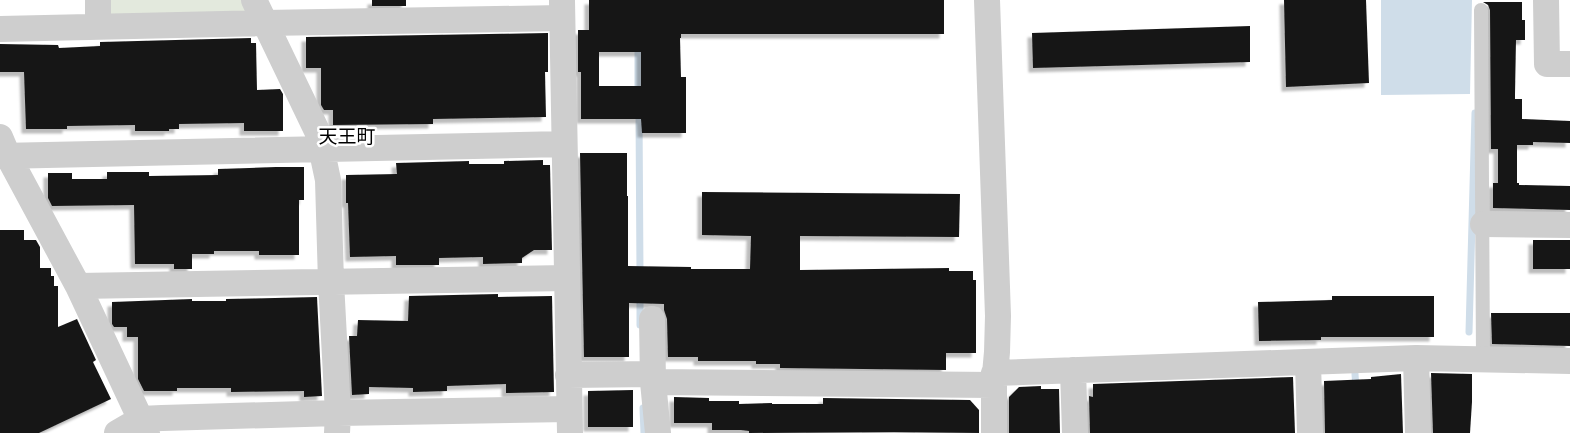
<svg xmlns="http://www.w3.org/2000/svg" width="1570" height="433" viewBox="0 0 1570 433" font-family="Inter,'Noto Sans JP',sans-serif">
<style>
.green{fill:#e3e9dd}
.water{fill:#cfdde9}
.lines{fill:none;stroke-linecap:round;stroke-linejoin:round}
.stream{stroke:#cfdde9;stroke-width:7}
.building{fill:#181818;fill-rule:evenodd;filter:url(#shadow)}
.service{stroke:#cecece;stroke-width:14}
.minor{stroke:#cecece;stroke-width:26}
.labels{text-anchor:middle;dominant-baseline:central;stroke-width:5;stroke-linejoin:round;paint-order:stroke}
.neighbourhood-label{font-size:19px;fill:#000;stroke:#fff}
</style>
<defs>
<filter id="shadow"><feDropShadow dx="-4.5" dy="4.5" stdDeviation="1" flood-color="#0004"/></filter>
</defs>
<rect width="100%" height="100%" fill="#fff"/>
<path class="green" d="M 105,0 L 242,0 L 248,11 L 113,20 Z"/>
<path class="water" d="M 1381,0 L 1472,0 L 1470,94 L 1381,95 Z"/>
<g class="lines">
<path class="stream" d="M 638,43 L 638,95
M 639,111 L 640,275
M 640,296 L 640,325
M 1469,332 L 1475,113
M 1355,374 L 1356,389
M 643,408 L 644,433"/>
</g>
<path class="building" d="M 372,0 L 406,0 L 406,6 L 372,6 Z
M 589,0 L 944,0 L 944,34 L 681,34 L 681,38 L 680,38 L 681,77 L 686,77 L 686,133 L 642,133 L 641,119 L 581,119 L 581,72 L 578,72 L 578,30 L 589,30 ZM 599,52 L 641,52 L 641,86 L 599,86 Z
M 1284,0 L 1366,0 L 1369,83 L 1286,87 Z
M 1483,2 L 1522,2 L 1522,20 L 1525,20 L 1525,40 L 1516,40 L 1515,94 L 1515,99 L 1522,99 L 1522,119 L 1570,121 L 1570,143 L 1533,142 L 1533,145 L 1517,145 L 1517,183 L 1519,183 L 1519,185 L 1570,186 L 1570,210 L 1493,208 L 1493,183 L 1498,183 L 1498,149 L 1491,149 L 1490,10 L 1488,5 Z
M 1250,26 L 1250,62 L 1033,68 L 1032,33 Z
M 548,33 L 548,72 L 545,72 L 546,117 L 433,119 L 433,124 L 333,125 L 333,110 L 324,110 L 321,105 L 321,68 L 306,68 L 306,37 Z
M 251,38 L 251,43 L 256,43 L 257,90 L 280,89 L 283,94 L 283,131 L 244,131 L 244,123 L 179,124 L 179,129 L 169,129 L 169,131 L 135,131 L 135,125 L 67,126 L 67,129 L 26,129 L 24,72 L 0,72 L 0,44 L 58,45 L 59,48 L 100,46 L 100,42 Z
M 580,153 L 627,153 L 627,196 L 628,196 L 628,266 L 691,267 L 691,269 L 750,269 L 751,236 L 702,235 L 702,192 L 960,194 L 959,237 L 800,236 L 800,270 L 949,268 L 949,271 L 973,271 L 973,280 L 976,280 L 976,353 L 946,353 L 946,370 L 780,368 L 780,364 L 756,364 L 756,361 L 698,361 L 698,357 L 668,357 L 667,319 L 664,310 L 664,304 L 629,303 L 629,357 L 584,357 Z
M 543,160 L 543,165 L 550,165 L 552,250 L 534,250 L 522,258 L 522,263 L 483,264 L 483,257 L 439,258 L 439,265 L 396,265 L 396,256 L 350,257 L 348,203 L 346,203 L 346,175 L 397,174 L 396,163 L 469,161 L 469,164 L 504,164 L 504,161 Z
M 276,167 L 304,167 L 304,200 L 299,200 L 299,255 L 259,255 L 259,251 L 214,251 L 214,254 L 192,254 L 192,269 L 174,269 L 174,264 L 135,264 L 134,205 L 52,206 L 48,198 L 48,173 L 72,173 L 72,179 L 107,179 L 107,172 L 149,172 L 149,176 L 218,175 L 218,169 Z
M 0,230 L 24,230 L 24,240 L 36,240 L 40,247 L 40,268 L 51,268 L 51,276 L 54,276 L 54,286 L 58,286 L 58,327 L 77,319 L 96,360 L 93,362 L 111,399 L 39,433 L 0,433 Z
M 1533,240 L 1570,240 L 1570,269 L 1533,269 Z
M 498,294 L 498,297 L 552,296 L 554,392 L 506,393 L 506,384 L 447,386 L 447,391 L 413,392 L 413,388 L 369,387 L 369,394 L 352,395 L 349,336 L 357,336 L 358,320 L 408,321 L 409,296 Z
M 1332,296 L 1434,296 L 1434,337 L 1321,337 L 1321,340 L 1259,341 L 1258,302 L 1332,300 Z
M 317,297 L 322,396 L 304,397 L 304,391 L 231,392 L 231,388 L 177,388 L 177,391 L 144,391 L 138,379 L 138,337 L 127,337 L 127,327 L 114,327 L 112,324 L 112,302 L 192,299 L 192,301 L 226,301 L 226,299 Z
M 1491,313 L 1570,313 L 1570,346 L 1492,344 Z
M 1431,373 L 1472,374 L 1472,402 L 1470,433 L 1433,433 Z
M 1401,374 L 1403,433 L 1325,433 L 1324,381 L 1371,379 L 1371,377 Z
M 1293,377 L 1295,433 L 1090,433 L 1089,396 L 1093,397 L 1093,384 Z
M 1041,386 L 1041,389 L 1059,389 L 1060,433 L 1009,433 L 1009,397 L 1019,387 Z
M 633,390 L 633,427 L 588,427 L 588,391 Z
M 674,397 L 709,398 L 709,401 L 739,401 L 739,404 L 772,403 L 772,404 L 823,404 L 823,398 L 970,400 L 979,410 L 979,433 L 894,432 L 749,433 L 749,431 L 741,430 L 712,430 L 712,423 L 674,423 Z"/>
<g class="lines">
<path class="service" d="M 1481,10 L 1483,360"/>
<path class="minor" d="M 98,0 L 98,26
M 254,0 L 318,133 L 328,180 L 331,282 L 338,413 L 337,433
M 987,0 L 998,316 L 997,352 L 994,385 L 994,433
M 1546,0 L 1547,64 L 1570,64
M 562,1 L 570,433
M 0,29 L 265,23 L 562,18
M 0,137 L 8,156 L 78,286 L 147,433
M 0,156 L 564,144
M 1483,224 L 1570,225
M 78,286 L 567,278
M 652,319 L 653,382 L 658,433
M 1416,358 L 1418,433
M 1308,362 L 1310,433
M 1073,370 L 1075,433
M 994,373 L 1416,358 L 1570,361
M 568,375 L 653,374
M 653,382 L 994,385
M 117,433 L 141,419 L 162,418 L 338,413 L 569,409"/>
</g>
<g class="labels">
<g class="neighbourhood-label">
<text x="347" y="136">天王町</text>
</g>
</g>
</svg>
